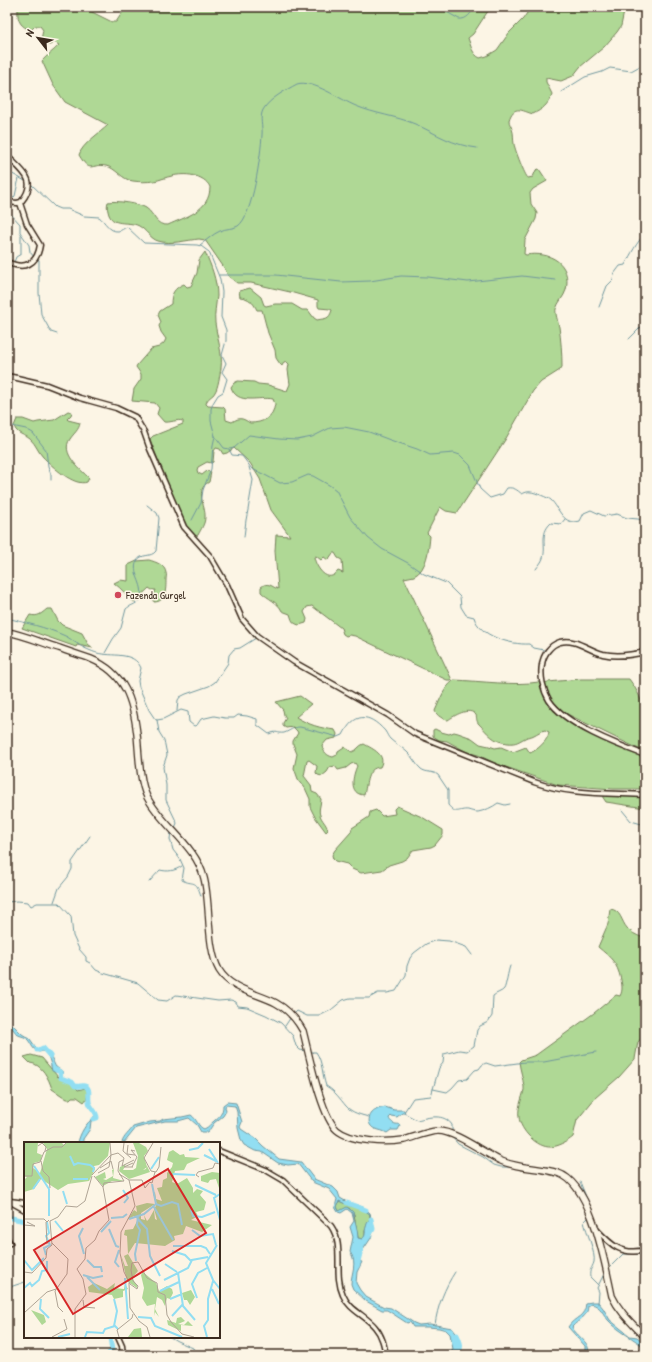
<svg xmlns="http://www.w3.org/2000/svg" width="652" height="1362" viewBox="0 0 652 1362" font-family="'Patrick Hand',sans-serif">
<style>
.green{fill:#afd895;stroke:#75815a;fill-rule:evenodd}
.water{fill:#92def2;stroke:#6f969d;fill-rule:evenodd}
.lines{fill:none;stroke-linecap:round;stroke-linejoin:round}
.stream{stroke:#6f969d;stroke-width:1}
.river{stroke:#92def2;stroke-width:5}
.minor-casing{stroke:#3b2a1e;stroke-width:7}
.major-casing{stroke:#3b2a1e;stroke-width:8}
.minor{stroke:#fcf5e5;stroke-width:4}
.major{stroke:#fcf5e5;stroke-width:5.5}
.poi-dot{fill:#d1495b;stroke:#fcf5e5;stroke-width:1.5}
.labels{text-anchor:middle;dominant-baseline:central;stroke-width:3;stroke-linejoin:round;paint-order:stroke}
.poi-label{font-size:11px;fill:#3b2a1e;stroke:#fcf5e5;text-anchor:start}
.inset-river{fill:none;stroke:#92def2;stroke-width:2}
.inset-road{fill:none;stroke:#afa495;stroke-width:1}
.view{fill:#d62828;fill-opacity:0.15;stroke:#d62828;stroke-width:2}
.inset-edge{fill:none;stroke:#3b2a1e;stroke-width:2}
</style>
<rect width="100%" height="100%" fill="#fcf5e5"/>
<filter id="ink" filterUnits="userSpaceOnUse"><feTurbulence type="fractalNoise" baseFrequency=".025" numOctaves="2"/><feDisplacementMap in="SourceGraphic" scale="8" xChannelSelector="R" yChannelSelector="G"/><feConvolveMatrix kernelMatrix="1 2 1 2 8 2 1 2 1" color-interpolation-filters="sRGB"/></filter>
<g filter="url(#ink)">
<path class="green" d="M 16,7 L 82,7 L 112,22 L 116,22 L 124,10 L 134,7 L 487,7 L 488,11 L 473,34 L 468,38 C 471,46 472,54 480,58 L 487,56 L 497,50 L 509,33 L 523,19 L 531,7 L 625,7 L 621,26 L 617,32 L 604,47 L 580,67 L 573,76 L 561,81 L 546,78 L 546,82 L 552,94 C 548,105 543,109 533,114 C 522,111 514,104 509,120 C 509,124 511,125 512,129 C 514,133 513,139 514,144 C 515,150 525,176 528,178 L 533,177 L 536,170 L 539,169 L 547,181 L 533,189 L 530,193 L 531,204 L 537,213 L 536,219 L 525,240 L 524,254 L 526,255 C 550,251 572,263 566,290 C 564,297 558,302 556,309 C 555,313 558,322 559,327 C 561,340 562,353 562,367 L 560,370 L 541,382 L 533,391 L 505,440 L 457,513 L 446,511 L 440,507 L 427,533 L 430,536 C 429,548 427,570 414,576 C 411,577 407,577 404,578 L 452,680 L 447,680 L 355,636 L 349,635 L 346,636 L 343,634 L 341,628 L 312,606 L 307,607 L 304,612 L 307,619 L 306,623 L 299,625 C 292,623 292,620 290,614 L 282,611 C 278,602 268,599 261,592 L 261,587 C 268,581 272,587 278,589 L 275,551 L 276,535 L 290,536 L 271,510 L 260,479 L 250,463 L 234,448 L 227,453 L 223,454 L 220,449 L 216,448 L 214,451 L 213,462 L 211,463 L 207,462 L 198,467 L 197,470 L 198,473 L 202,475 L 207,471 L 211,472 L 209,482 C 194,490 206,506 205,517 C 205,524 201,529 198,535 L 196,536 C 180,524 179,512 172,494 C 165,476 157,458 150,439 L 153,436 L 183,424 L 183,421 C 177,419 170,423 164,422 L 157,414 L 159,408 L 155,403 L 132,401 L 134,389 L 141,379 L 141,374 L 136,367 L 137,365 L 151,349 L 159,347 L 164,343 L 166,339 L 161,332 L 159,326 L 161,322 L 158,315 L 160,311 L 171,304 C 171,294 174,288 184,284 L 187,287 L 191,286 L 197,273 L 199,260 L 205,252 C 211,265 217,280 217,296 C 216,305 214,314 215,323 C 217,338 223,353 221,368 C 220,374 218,388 215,392 C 213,397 207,397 206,404 L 208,406 L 223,407 L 225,409 L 226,420 L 232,422 C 240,417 242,418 250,423 C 263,423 273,418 275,404 L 273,399 C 259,396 237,406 231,387 L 234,383 L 238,381 L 254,382 L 258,384 L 268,385 L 287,391 L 290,384 L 288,370 L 289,364 L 286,361 L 284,362 L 282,366 L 280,364 L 276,358 L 275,350 L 268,333 L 262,310 L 257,310 C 253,302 249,298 240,297 L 239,291 L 250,288 L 261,297 L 264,305 L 266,306 L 275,304 L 292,304 L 302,310 L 308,310 L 314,318 L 317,320 C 326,318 329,320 332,310 L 330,309 L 319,308 L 318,306 L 318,300 L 290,292 L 251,283 L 237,283 L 228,276 L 225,269 L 205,240 L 199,239 C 187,240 171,245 158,241 C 151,239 146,230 139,226 C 128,220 111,228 108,211 C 107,207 107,205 108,202 C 116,200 140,204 146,208 C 155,214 155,226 168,225 C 185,217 210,211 210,187 C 204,174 184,173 172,176 C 166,177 160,180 154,181 C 147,182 140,182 133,181 C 122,180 116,168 106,166 C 90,163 91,175 79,155 C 82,144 100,133 108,125 L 65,102 L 53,85 L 42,61 C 47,55 54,51 59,45 L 54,42 L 50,45 L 45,44 L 41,40 L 43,30 L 40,26 L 35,26 L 31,30 C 21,27 17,21 18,10 ZM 333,553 L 335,553 L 338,558 L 342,560 L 343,573 L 338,571 C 328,585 316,568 314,557 L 316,556 L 321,560 L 324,557 L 328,560 Z
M 68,411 L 72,412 L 71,415 L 67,419 L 68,420 L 80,423 C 79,430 74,433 70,439 C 60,453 80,469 89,478 L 87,482 C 74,487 52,466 43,457 C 38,452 36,444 30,439 C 24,434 17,435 14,426 L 17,419 L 23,419 L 34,423 L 38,422 L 54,420 Z
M 149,560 C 156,562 165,565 166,573 C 167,575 166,577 166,580 C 166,589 166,602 154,602 L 153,596 L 156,590 L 152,590 L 149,588 L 134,602 C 127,596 122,589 114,583 L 120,580 L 128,581 L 128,565 L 137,561 Z
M 47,609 L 52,609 L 58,621 L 62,625 L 82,633 L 88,644 L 93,648 L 77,645 L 76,647 L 22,628 L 30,615 C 38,617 41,614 47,609 Z
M 581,679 L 629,679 C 648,704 645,722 645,752 L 565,713 L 552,700 L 544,683 L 548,682 Z
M 454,680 C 481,681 514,686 539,682 L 548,701 L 560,713 L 645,758 L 645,789 L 614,789 L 558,785 L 497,764 L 478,755 L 467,752 L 447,741 L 439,740 L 433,736 L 433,730 L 435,729 L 441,732 L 449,734 L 454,732 L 458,733 L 472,738 L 480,744 L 489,746 L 495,748 L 501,747 L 513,752 L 526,747 L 530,753 C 537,750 548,741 549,732 L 545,730 C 540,731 538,733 534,735 C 531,737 528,736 525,738 C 519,741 516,744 508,743 C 493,742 488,733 479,724 C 476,721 477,718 476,715 C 469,706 454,716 448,720 C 444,720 436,715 435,711 C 441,698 443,689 454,680 Z
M 300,696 L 311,704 L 296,717 C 309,725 320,728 335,730 L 337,734 L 336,738 L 327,740 L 322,746 C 323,751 327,756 333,757 L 337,755 L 338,751 L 344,747 L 352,752 C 357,751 359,745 364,744 C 373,749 387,755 380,767 C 366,768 367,784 364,795 C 348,794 353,775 357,766 L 355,763 L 351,764 L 346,768 L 338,770 L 335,766 L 330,767 L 327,772 L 322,776 L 318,775 L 316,773 L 317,766 L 309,760 L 307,761 L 304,776 L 311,785 L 312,792 L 317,794 L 321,799 C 321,804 318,810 320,815 C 322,821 326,823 328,830 L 326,832 L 315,817 L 310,807 L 310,799 L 305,788 L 298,779 L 294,768 L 297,754 L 293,744 L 293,741 L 298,733 L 297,731 L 293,727 L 286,728 L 283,726 L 283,723 L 286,718 L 284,715 L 283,710 L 276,702 Z
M 600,793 L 645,794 L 645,808 L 606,802 Z
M 397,806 L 422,817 L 443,830 L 443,835 L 435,845 L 431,847 L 413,850 L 407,858 L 402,861 L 389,865 L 382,870 L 361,873 L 352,869 L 347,864 L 335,861 L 333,859 L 332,855 L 335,850 L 351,832 L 352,828 L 369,817 L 370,812 L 376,810 L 382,816 L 395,814 L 394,809 Z
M 610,909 C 621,910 621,921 627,928 C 630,932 636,935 641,937 L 645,935 L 645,1034 L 638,1042 L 635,1059 L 619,1077 L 595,1098 L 577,1120 L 573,1137 C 567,1142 559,1146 551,1147 C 537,1148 520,1130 519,1117 C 517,1106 525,1093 524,1087 C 523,1078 520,1070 519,1062 L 521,1060 L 536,1055 L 594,1013 L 616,995 L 620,996 C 623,990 622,986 621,980 C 617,962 611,958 598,947 L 608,924 Z
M 31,1055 L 42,1058 L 58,1077 L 61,1079 L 71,1082 L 78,1090 L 85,1088 C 89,1092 88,1098 84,1102 L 77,1097 L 72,1097 L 70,1099 L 67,1099 L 52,1089 C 49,1079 42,1064 30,1063 L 24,1057 Z
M 339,1201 C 342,1202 345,1204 348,1205 C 356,1208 364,1207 370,1214 L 370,1219 L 365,1231 L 365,1237 L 362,1239 L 358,1238 L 354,1214 L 349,1208 L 339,1211 L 337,1207 Z"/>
<path class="water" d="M 7,1023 L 13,1025 L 22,1034 L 30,1039 L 37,1049 C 50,1046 51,1059 56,1067 L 62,1071 L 63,1074 L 52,1071 C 50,1062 50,1056 43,1051 L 39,1052 C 31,1049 32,1043 26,1038 C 23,1036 19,1036 17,1034 C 13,1030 13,1027 7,1026 Z
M 227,1102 L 236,1103 L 242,1122 L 240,1127 L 241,1129 L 256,1139 L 263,1146 L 279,1159 L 301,1162 L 314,1179 L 333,1187 L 338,1192 L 340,1198 L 347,1202 L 363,1207 L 370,1213 L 373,1231 L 371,1238 L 357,1259 L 358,1261 L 362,1262 L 357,1272 L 356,1283 L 360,1290 L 366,1297 L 384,1307 L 391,1308 L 414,1323 L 419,1325 L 430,1324 L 452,1328 L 459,1337 L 460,1354 L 458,1355 L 444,1355 L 453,1349 L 450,1334 L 446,1330 L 439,1328 L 428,1327 L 413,1327 L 410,1322 L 407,1323 L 387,1310 L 382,1310 L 366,1301 L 353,1289 L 351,1284 C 351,1273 358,1263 350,1252 L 353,1237 L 350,1227 L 354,1221 L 352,1213 L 347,1209 L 341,1213 L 338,1212 L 335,1207 L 337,1199 L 329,1189 L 312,1182 L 298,1164 L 288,1165 L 278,1163 L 262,1152 L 255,1151 L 244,1145 L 241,1140 L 238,1128 L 237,1112 L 235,1106 L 226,1105 L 225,1107 L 226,1111 L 223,1116 L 214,1123 L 208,1132 L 201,1132 L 197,1125 L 189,1118 L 178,1121 L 165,1121 L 136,1128 L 124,1143 L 122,1143 C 123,1137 130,1132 133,1127 L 150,1122 L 160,1121 L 163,1119 L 182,1117 L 191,1115 C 197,1119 198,1127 204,1129 C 209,1127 210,1124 214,1121 C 220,1116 223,1113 223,1105 ZM 339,1201 L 350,1206 L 360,1208 L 370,1214 C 371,1220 367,1221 366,1227 C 364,1232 367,1235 362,1239 L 358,1238 C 358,1229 354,1221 353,1212 L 347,1207 L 339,1211 L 337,1207 Z
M 385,1107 L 394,1110 L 404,1110 L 405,1113 L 402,1113 L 397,1117 L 391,1116 L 389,1118 C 390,1122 395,1125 399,1124 L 400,1126 L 398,1130 L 391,1130 L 387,1133 C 384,1131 379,1130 375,1129 C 366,1125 368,1114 376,1110 C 378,1108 383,1108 385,1107 Z
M 94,1116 L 97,1116 L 98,1118 L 95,1120 L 91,1121 L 90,1129 L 83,1139 L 83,1143 L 78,1143 C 79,1135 87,1121 94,1118 Z
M 592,1302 L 598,1302 L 603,1308 L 610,1320 L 630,1336 L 637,1337 L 645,1343 L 645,1348 C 634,1338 619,1332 609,1321 C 602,1314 602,1306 591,1304 L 588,1306 C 588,1317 578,1320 572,1327 C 576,1336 592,1343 588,1354 L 580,1355 L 585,1353 L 585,1346 L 568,1327 C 575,1316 585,1318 586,1303 Z"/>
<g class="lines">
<path class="stream" d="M 438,7 L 459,19 C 467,20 471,13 475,7
M 412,8 L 420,7
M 561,92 L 585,77 L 602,72 L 610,68 L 631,71 L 640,66 L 645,62
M 7,171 L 27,182
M 31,184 L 55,207 L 60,209 L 68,209 L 84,216 L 99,217 C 105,221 109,232 118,231 C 121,231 124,228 127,227 L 144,243 L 197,245 L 201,246 L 209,252 L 220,279 L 222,292 L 221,317 L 226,330 L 226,341 L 222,355 L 226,363 L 222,372 L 227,379 L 223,392 L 218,395 L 213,403 L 211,409 L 211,421 L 215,436 L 224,448 L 229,449 L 232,455 L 242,456 L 252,469 L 263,474 L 280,483 L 292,482 L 308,475 L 313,476 L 329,485 L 336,490 L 350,517 L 368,538 L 382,549 L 408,563 L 424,574 L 446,583 L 460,597 L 461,607 L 466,615 L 474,617 C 479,636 511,645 529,644 L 534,648 L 544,650
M 10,201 L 15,196 L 19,178
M 8,203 L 10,213 L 20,224 L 20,232 L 29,245 L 30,252 L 34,257
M 200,245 C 207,240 213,234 220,231 C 226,228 233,229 238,226 C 253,216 261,153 262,135 C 263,127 259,118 263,110 C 269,99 286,90 297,84 C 312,79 341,100 356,106 C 375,114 396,116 415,124 C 437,134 452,145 477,148
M 37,259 L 39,260 L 39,293 L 41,314 L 51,332 L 57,334
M 14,262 L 16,257 L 21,254 L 21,235
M 219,275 L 276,275 L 341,282 L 370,281 L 401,276 L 428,277 L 468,282 L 522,276 L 555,280
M 7,277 L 8,272 L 12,266
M 599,307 L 607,286 L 613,280 L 614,274 L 620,266 L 625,265 C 631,254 636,243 645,234
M 629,339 L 642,326 L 645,325
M 7,425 L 26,429 L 33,433 L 46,450 L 48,466 L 51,475 L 51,480
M 230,449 L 234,448 L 249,435 L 279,439 L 297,440 L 312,437 L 330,428 L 344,427 L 369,432 L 390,440 L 417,449 L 430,455 L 454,453 L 460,455 L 470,465 L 480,489 L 490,498 L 503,494 L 507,488 C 514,487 517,490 522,494 C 524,493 528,491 531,492 C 534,492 549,498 551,500 C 560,509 563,526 580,521 L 584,513 L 591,510 L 604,516 L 617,514 L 627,518 L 638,519 L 645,521
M 192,520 L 201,503 L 203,490 L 211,469 L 213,445 L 215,436
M 244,537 L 246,520 L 248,510 L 253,480 L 249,467
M 536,569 C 538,566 542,562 543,558 C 547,546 539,534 551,523 L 561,524 L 565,519
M 7,618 C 26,623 45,627 63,635 C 69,637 72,641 78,644 C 81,647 93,652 97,653 C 112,657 134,651 141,668 L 138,681 L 139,687 L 149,710 L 155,719 L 157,720 L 159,732 L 164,740 L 167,755 L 163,767 L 166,785 L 166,800 L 177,823 L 175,828
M 105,653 L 113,639 L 121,628 L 126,609 C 130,605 136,605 139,600 C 148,587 130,574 137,561 C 141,553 151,558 156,551 L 159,518 L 157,513 L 147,505
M 177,711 L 178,700 L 180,697 L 186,694 L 209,686 L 215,682 L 228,663 L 229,655 L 234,649 L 240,648 L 256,638
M 157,720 L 163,719 L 181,710 L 188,712 L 189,722 L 194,726 L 197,725 L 201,719 L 214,716 L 225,718 L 234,718 L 238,715 L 247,716 L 257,719 L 257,725 L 269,734 C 278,730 277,734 284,733 C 290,731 293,727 300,727 L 338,737 L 343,735 C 354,713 368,712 385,731 C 387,734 388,737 390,739 C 395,744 402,747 407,752 C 413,757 416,765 421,769 C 426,773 433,771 438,775 L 448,790 L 448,805 C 457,816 458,809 468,810 C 471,811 474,812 478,812 C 484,811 493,807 498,803 L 505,805 L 510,804
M 622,810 L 631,821 L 645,825
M 171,832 L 170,839 L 173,850 L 180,859 L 184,868 L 182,880 C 193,886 196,878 201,896
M 149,882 L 160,870 C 168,872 175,871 182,866
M 7,902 L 17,901 L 28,902 L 31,906 L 37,903 L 59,903 L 71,916 L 73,936 L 79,949 L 86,957 L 86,961 L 90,963 L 96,970 L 103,973 L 138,983 L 158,1000 L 167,1001 L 176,995 L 218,1001 L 231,1000 L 236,1002 L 238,1006 L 247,1007 L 266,1015 L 281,1023 L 293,1036 L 296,1046 L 300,1050 L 306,1051
M 54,902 L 59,888 L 68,877 L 72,869 L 72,862 L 90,836
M 293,1015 L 297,1011 L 307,1016 L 319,1016 L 331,1010 L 343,1000 L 350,998 L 369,998 L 378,993 L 387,993 L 396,991 L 406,975 L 407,966 L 410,958 L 414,953 L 426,944 L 436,940 L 449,941 L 466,947 L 472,955
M 285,1026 L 291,1017
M 311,1052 L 316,1052 C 323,1062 322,1075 326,1086 C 335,1091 340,1099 346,1106 C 352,1113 361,1115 369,1117
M 433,1089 L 447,1092 L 452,1088 L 459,1080 L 467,1079 L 475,1070 L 479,1069 L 482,1065 L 486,1063 L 495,1066 L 525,1062 L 544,1062 L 596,1052
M 404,1112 L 413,1098 L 431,1096 L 439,1068 L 443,1063 L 444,1054 L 459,1050 L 467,1051 L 474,1046 L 477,1030 L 480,1026 L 488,1022 L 492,1016 L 493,996 C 496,993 502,992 504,989 C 506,986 508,971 510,966
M 404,1113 L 417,1120 C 429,1117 444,1113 452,1125 L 452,1132
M 452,1137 L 458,1144 L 483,1157 L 494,1165 L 501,1167 L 511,1167
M 580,1182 L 594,1216
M 588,1218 L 584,1222 C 586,1230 596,1254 594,1262 C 592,1269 589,1269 590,1277 L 598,1285
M 608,1269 L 623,1254 L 645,1254
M 7,1288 L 25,1282
M 598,1304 L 599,1292 L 597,1288 L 604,1274
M 435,1325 C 437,1307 445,1287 455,1272
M 170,1337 L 177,1341 L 193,1348 L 196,1355"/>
<path class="river" d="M 37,1050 L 39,1050 L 43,1048 L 50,1056
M 56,1070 L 60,1072 L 61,1078 L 72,1082 L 75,1086 C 78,1087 83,1085 85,1086 C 91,1088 88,1096 89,1101 C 89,1107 97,1111 97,1118 L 94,1119
M 347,1203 L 366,1210
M 7,1217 L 25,1221
M 369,1236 L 373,1229 L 371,1219
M 357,1266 L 361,1249
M 107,1355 L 112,1351 L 110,1337
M 451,1355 L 459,1352 C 462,1346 460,1341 457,1335"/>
<defs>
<path id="minor" d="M 7,156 C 22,171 39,180 21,202 L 17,203 L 7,202
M 7,262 C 24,270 37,265 40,245 L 27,224 L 20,203
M 7,376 L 17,378 L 47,385 L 80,398 L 116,408 L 135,417 L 144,432 L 150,449 L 184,527 L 210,556 L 227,585 L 242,619 L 257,636 L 294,662 L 388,715 L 415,734 L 534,782 C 570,795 607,793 645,795
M 645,652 C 632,655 616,657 603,654 C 588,650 575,638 560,642 C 550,645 543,655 542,665 C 540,676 543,690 549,700 C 565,725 618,745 645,755
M 219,1151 L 266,1170 L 283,1180 L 331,1226 C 345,1246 333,1273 343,1295 C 349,1310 365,1315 375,1327 C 382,1335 384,1345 386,1355
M 7,1200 L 25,1210
M 10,1201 L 25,1203
M 596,1229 C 611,1245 622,1256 645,1250
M 7,1238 L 10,1243
M 118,1337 L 122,1346 L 123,1355"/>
<path id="major" d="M 7,632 C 25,635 42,643 59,648 C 69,652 81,655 91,659 C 125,673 133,700 137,734 C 139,753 139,780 147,797 C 162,826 196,845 204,878 C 211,905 206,947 219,970 C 231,990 257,993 276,1003 C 287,1009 297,1020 303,1031 C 309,1054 321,1116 337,1130 C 351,1142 387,1143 404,1140 C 415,1137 426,1132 437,1131 C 453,1130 483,1152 499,1160 C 517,1169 538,1167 558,1173 C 592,1184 605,1265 612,1296 C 620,1313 633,1324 645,1337"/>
</defs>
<use href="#minor" class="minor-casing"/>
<use href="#major" class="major-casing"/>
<use href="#minor" class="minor"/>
<use href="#major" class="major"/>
</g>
</g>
<circle class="poi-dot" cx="118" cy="595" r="4"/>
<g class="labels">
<g class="poi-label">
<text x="126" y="595">Fazenda Gurgel</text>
</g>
</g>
<g transform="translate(24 1142)">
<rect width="196" height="196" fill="#fcf5e5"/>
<path d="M 0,1 L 14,1 L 13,11 L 18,13 L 17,19 L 10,21 L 9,26 L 16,31 L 23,7 L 19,1 L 38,1 L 40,3 L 42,1 L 86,1 L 84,14 L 75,23 L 70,24 L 71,27 L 65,39 L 44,42 L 34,48 L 17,37 L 10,47 L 0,50 L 0,38 L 3,35 L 0,34 ZM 109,1 L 115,1 L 122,5 L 124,9 L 120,14 L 123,25 L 119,28 L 122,27 L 123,24 L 126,30 L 105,37 L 95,29 L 96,25 L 102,22 L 99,28 L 109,28 L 112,26 L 114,14 ZM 149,8 L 156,13 L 160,12 L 161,15 L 176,16 L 163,22 L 160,28 L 151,29 L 148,40 L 153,42 L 163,36 L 169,46 L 169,51 L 173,47 L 179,49 L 176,53 L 182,60 L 180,68 L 172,70 L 174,74 L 167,78 L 188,83 L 178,90 L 162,84 L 159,92 L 150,94 L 151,98 L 141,104 L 111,101 L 104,112 L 114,129 L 108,136 L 113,143 L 113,146 L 103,139 L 97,113 L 101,124 L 104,124 L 100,114 L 104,112 L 103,94 L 100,93 L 101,88 L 109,87 L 114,77 L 110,74 L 103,78 L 110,68 L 113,70 L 112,64 L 123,61 L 131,62 L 117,71 L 117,77 L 121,78 L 120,73 L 123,79 L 125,77 L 130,68 L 131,77 L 133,78 L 130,67 L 133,62 L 129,52 L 131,50 L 132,57 L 138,59 L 133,46 L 138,45 L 139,38 L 143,36 L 143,31 L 148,25 L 149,21 L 143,18 L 145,10 ZM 90,27 L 89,36 L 100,39 L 88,39 L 79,44 L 71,35 L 81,30 L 82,36 L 79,37 L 82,38 L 89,34 L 88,28 ZM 188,30 L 196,31 L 196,49 L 192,37 L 186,38 L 184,41 L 177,39 L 177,34 ZM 119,130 L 132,141 L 135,149 L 143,144 L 148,147 L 149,151 L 146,157 L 143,156 L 141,164 L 138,158 L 133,155 L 131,167 L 135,175 L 131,170 L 130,174 L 131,162 L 123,164 L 118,156 L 120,146 L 117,133 ZM 70,141 L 83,147 L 91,141 L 90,146 L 100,147 L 101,142 L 104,147 L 99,149 L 99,155 L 90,157 L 88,153 L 65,150 L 64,145 ZM 167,148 L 171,155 L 166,163 L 163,158 L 160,158 L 158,151 ZM 7,168 L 20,173 L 22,180 L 18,183 ZM 157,175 L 161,179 L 154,182 L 160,183 L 164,179 L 169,184 L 157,183 L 157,189 L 144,183 L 143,178 L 152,181 L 153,176 ZM 117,186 L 118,195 L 104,195 L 110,187 Z" fill="#afd895"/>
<path class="inset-river" d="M 185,7 L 194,21M 165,8 L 174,6 L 179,1M 180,13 L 192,19M 46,14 L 50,23 L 54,21 L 66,23 L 70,26 L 69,30M 10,24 L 25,47 L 25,74M 127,27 L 135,15M 149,32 L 171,33M 49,37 L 64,37M 128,42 L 132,62 L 137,64 L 148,60 L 154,62 L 158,83M 171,43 L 192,53M 9,47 L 16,37M 99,48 L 104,56 L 100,61M 39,49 L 43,62M 196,52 L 190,56 L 196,78M 130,65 L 149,98M 167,68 L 169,74 L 178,75 L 191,70M 87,76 L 99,75 L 103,72M 113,76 L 123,87 L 126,114 L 136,134M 105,77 L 120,72 L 132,62M 31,79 L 39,89M 59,86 L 55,94 L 60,112M 85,87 L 92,104 L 95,105M 168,88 L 176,94 L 189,92 L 192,103M 77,90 L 87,79M 193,103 L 182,121 L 189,138 L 196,147M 149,104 L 177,104 L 182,106 L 186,112M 95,108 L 91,120 L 95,125M 148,109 L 161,113 L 167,119M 22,113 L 20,106 L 26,103 L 22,94 L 25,91 L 23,80M 0,118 L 8,128 L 20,116M 63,118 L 70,125 L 77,125 L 78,130M 112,119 L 111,112 L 116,88 L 113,83 L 114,74M 141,122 L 153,130M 154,131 L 159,164 L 171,178M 59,133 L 69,136 L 79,134M 63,135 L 76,148M 101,136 L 104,177M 140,138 L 164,126 L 168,118 L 184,115M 0,146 L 6,141 L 8,144 L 15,138 L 18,129 L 23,128 L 23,119M 188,147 L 195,162M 136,149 L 155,140M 173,156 L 168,142 L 174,131 L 183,126M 17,157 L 16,167 L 25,176M 146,157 L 158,152M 148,174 L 159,162M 114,175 L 127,176 L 131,184 L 158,195M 90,184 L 93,169 L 90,157M 34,195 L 46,192M 61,195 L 63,190 L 79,191 L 81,187 L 91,184 L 94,187M 183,195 L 180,184 L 184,178 L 184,157 L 189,139"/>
<path class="inset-road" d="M 100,1 L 99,9 L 107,16M 129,1 L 120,16 L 127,29 L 132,30M 104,3 L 103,12 L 111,13M 14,4 L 18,1 L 22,5 L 21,9M 94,11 L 100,16 L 98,24 L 110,18M 17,19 L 19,29 L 25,35 L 26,46M 108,25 L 113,15 L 107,8 L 111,9M 109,25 L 100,25 L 109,21M 76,26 L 87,19 L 89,27M 132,30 L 135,25 L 137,5M 74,31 L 85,25 L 87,13 L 94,11M 95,32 L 105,38 L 111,64 L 97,90 L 96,111 L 100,130 L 106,142 L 113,147 L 114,144 L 109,139 L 107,128 L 108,121 L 114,120 L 123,136 L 133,141 L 134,150 L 141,153 L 143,173 L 147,180 L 158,192 L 170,195M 68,33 L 87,13 L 86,1M 0,34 L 8,34 L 9,22 L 16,20 L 20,10 L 29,5 L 38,5 L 42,1M 175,35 L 172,33 L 174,30 L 189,26 L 191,21 L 196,22M 105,38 L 118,38 L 121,46 L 125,41M 125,40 L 128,41 L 131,30M 79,45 L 80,41 L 100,39 L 94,29 L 95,20 L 99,18M 0,77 L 20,77 L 23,80 L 25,78M 22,80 L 23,102M 0,83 L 11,84 L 3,80M 28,101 L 44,117 L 43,132 L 31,149 L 34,165 L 39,170M 0,130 L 8,131 L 22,116 L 23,107 L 28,103 L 26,79 L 34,75 L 42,64 L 53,65 L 61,59 L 68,34M 105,141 L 106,166 L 115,179 L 123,185 L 126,195M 59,158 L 60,165 L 71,166M 0,171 L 23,150 L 32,147M 28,195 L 43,187 L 40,177M 51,195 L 51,167 L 62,152 L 59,137 L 53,127 L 61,117 L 62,106 L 71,98 L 75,89 L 85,78 L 79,45 L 70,34M 95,195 L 93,188 L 108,176 L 109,172"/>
<path class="view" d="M 144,27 L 182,91 L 49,172 L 10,108 Z"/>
<rect width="196" height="196" class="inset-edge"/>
</g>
<rect width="652" height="1362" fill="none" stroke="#fcf5e5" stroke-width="24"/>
<rect x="12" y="12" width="628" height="1338" fill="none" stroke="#3b2a1e" stroke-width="1.5" filter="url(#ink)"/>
<g transform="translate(38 38) rotate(301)" stroke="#fcf5e5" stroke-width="3" paint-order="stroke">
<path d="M0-3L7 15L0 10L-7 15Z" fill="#3b2a1e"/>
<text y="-6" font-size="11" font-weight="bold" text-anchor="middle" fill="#3b2a1e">N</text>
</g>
</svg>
